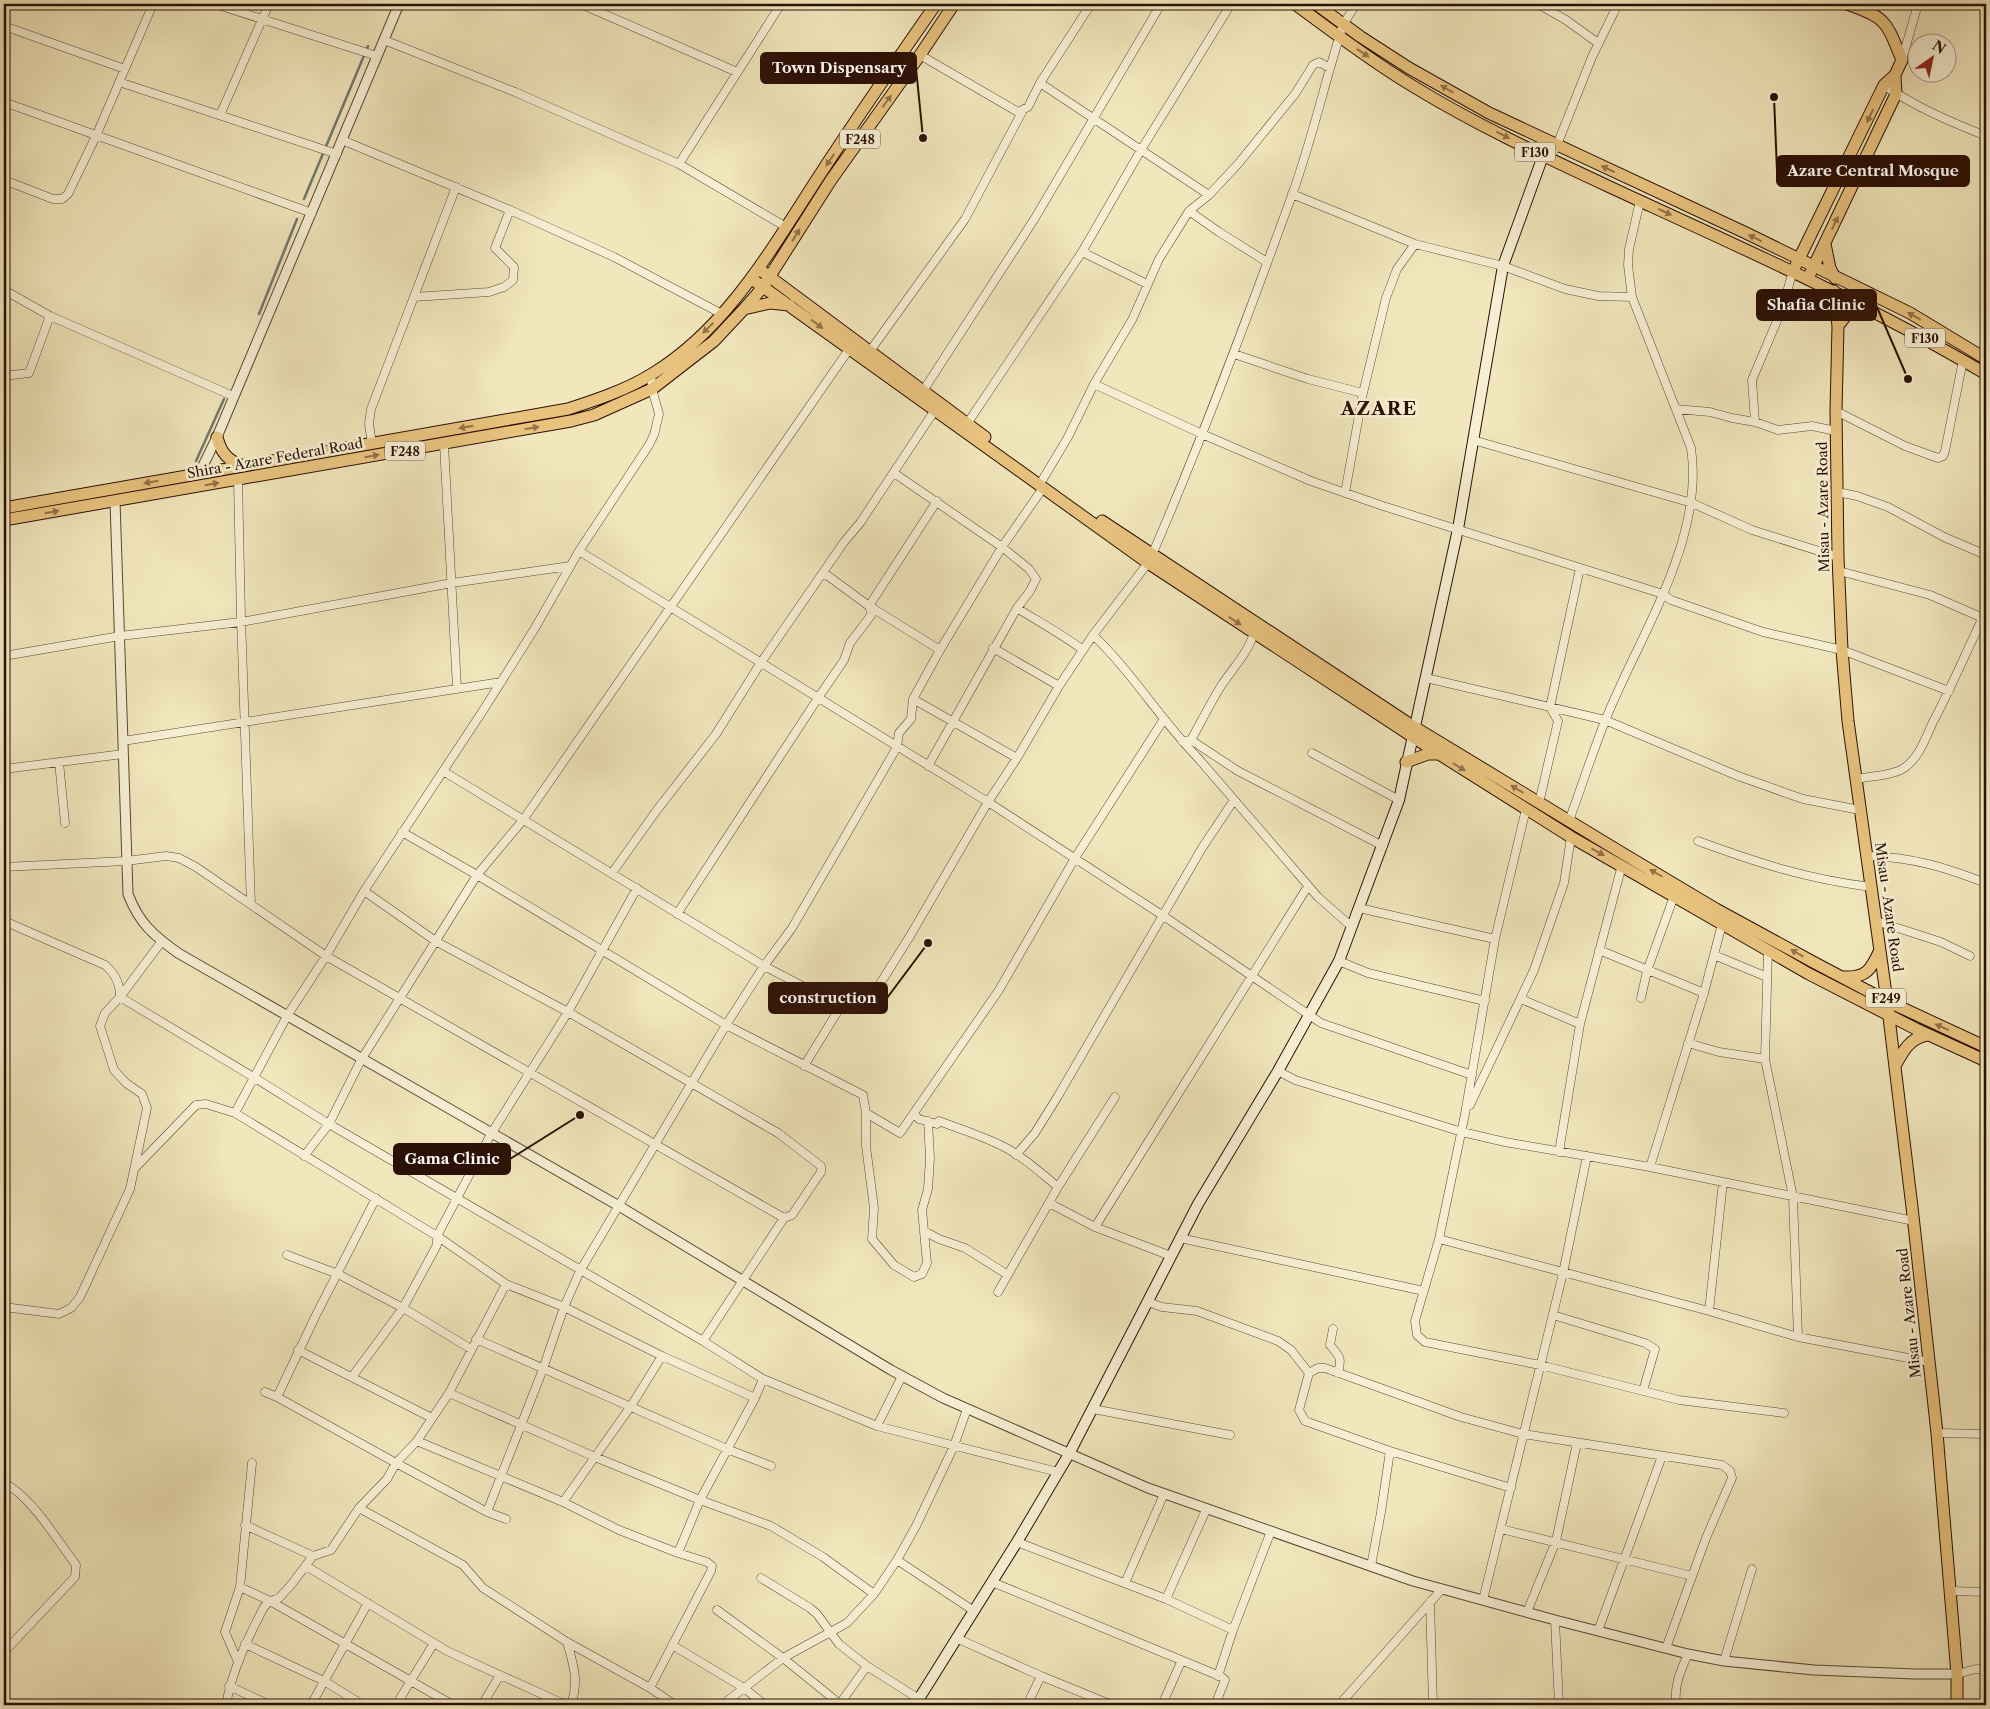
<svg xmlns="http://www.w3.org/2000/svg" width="1990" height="1709" viewBox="0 0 1990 1709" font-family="'Libre Caslon Text',serif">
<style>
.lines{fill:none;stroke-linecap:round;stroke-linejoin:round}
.stream{stroke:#717872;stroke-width:2.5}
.minor-casing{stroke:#5c4633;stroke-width:9}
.tertiary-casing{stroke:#5c4633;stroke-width:11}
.secondary-casing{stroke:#2b1005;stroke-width:12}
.primary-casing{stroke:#2b1005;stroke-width:13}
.minor{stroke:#f6efd3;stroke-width:8}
.tertiary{stroke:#f6efd3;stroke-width:9}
.secondary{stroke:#f6efd3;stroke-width:10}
.primary{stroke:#e8c37e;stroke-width:11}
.oneway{fill:#937248}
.labels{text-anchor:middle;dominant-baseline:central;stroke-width:5;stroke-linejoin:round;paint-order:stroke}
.shield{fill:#f6efd3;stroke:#685343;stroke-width:1}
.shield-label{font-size:12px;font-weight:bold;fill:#2b1005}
.street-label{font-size:14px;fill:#2b1005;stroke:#f6efd3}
.district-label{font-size:19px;font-weight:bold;letter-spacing:1px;fill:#2b1005;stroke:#f6efd3}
.leader{fill:none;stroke:#2b1005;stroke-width:2}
.callout-dot{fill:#2b1005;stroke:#f6efd3;stroke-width:2}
.callout{fill:#2b1005;stroke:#2b1005;stroke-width:2}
.callout-label{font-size:15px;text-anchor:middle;font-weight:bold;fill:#fff}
</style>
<rect width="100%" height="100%" fill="#f1e6bc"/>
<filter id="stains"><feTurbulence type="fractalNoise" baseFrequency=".004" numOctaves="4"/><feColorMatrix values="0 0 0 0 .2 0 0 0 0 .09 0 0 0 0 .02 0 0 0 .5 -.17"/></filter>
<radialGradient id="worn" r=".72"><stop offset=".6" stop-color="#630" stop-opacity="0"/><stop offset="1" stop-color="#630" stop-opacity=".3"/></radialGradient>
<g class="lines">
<path class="stream" d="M 304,199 L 368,46
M 259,314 L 297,219
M 196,461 L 224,399"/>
<defs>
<path id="minor" d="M 215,4 L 377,56
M 581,4 L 737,72
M 1538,4 L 1566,20 L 1598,43
M 4,26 L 125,69
M 384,40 L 515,92 L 679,164 L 786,227
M 920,55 L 1018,112 L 1028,107 L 1040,83 L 1091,4
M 1902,60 L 1918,4
M 119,82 L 337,154
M 1040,83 L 1209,195
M 1884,85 C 1915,107 1951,122 1986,136
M 4,102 L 312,213
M 220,115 L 269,4
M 342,140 L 510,210 L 614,257 L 722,314
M 1549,159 L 1557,145 L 1592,57 L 1618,4
M 679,164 L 781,4
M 4,180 L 53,199 L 62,199 L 68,194 L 96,136 L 153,4
M 1292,194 L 1415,244 L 1503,266 L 1565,289 L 1598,296 L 1632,297
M 1189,211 L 1219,232 L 1267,262
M 1082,252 L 1147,284
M 4,290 L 50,316 L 233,396
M 414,297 L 489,292 L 504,287 L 513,280 L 514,267 L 495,248 L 510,210
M 870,351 L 965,219 L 1022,112
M 1234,354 L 1308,379 L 1363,393
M 4,376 L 29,373 L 50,316
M 1094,384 L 1202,434 L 1311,481 L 1383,506 L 1663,594 L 1671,600 L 1763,632 L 1842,650 L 1949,691
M 923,391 L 1035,218 L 1161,4
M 1676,409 L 1710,412 L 1732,418 L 1755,422 L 1778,430 L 1812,426 L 1836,431
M 1836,411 L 1905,446 L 1938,458 L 1943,456 L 1945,451 L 1963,360
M 1755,422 L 1752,380 L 1782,309 L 1793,271
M 967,424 L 1082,252 L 1141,150 L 1231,4
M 1473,440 L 1692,503 L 1752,530 L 1838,557
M 372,444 L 369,424 L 371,409 L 456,187
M 444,444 L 457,688
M 894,473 L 1002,547 L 1029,569 L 1036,579 L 1030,591 L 1017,608 L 928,766
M 1043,479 L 1068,437 L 1094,384 L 1132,320 L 1159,259 L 1189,211 L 1209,195 L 1238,164 L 1295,94 L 1313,65 L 1319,62 L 1330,68
M 238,480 L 241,618 L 251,905
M 1837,492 L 1857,496 L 1888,507 L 1944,537 L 1986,555
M 1345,493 L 1363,393 L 1386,298 L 1397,269 L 1415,244
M 579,551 L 988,802 L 1162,915 L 1321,1023 L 1472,1075
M 1152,555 C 1203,437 1248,316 1292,195 C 1312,140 1325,81 1343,25 L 1356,4
M 1839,571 L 1930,595 L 1983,618
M 824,573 L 869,606 L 940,650
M 1017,608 C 1039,622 1062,634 1083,650
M 1093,635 C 1132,672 1160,719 1198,758 L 1318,897 L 1352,927
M 993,648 L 1059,686
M 4,656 L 120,636 L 241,622 L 452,583 L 570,566
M 1426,678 L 1605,720 L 1738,776 L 1803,799 L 1860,810
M 913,699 L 1017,758
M 1191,740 C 1201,722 1210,704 1221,686 C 1233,668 1248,653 1254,633
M 123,741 L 501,682
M 1182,741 L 1191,740 L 1238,771 L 1383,846
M 1312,753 L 1399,800
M 59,762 L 65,823
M 4,769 L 123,754
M 443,771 L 764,966 L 841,1006 L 862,1004 L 873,995 L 910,936 L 988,802 L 1017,758 L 1059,686 L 1093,635 L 1148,563
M 1856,779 C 1870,776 1892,776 1904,768 C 1919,758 1926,737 1933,722 C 1952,686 1968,648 1986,611
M 1539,803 L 1558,721 L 1550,707 L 1580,568
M 1526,809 L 1495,939 L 1465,1114 L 1439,1239 L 1415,1321 L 1417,1335 L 1425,1342 L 1540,1365 L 1679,1400 L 1784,1413
M 1569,821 C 1581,788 1592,754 1605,721 C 1638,638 1705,540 1691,448 L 1632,297 L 1628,265 L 1629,249 L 1640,201
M 402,832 L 477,875 L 726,1025 L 863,1095 L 866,1113 L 866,1146 L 874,1208 L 872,1239 L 894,1265 L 914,1277 L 922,1274 L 927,1263 L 922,1210 L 928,1189 L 930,1158 L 928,1121
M 1698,841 C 1758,863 1807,879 1871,887
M 1867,856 C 1912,857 1944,867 1986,883
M 4,867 L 126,861 L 166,856 L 179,858 L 196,867 L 326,956 L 784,1218
M 612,873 L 657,810 L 716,734 L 760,664 L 844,542 L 860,523 L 935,410
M 364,891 L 437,942 L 568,1012 L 778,1133 L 821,1166 L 821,1172 L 792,1215 L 784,1218 L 703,1341
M 1359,908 L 1495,939
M 677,914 L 818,698 L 844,660 L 850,643 L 872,614 L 869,606 L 937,501
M 4,921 L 105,965 C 115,974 120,983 120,997 L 162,941
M 1876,921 L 1941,942 L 1970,956
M 1599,950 L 1704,993
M 1768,950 L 1765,1059 L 1793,1197 L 1798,1337
M 1714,955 L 1767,977
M 1339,961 L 1368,973 L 1485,1001
M 1641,998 L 1647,971 L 1674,896
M 1521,999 L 1580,1024
M 1688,1043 L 1719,1052 L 1765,1059
M 804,1066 L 841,1006
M 1278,1071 L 1295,1080 L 1462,1132 L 1505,1142 L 1650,1167 L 1914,1221
M 1470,1105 L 1534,970 L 1564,883 L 1571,837
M 235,1113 L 287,1016 L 326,956 L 364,891 L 484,709 L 535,628 L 579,551 L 649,445 L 654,435 L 659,414 L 652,389 L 651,374
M 866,1113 L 900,1133 L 999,990 L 1075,858 L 1164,719
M 914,1114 L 919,1119 L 937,1124 L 939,1121 C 962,1130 987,1137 1008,1149 C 1026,1159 1042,1174 1058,1187
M 1559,1152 L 1580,1024 L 1622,865
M 1016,1155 L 1035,1133 L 1058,1096 L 1202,848 L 1234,800
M 304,1156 L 329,1124 L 361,1060 L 477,875 L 523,820 L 850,348
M 1650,1167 L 1704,993 L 1722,924
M 135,1168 L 196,1105 L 206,1104 L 235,1113 L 437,1236 L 506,1284 L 564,1307 L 662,1356 L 755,1398
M 376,1198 L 316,1315 L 277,1397 L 396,1463 L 487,1512 L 506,1519
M 1049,1203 L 1095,1227 L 1171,1256
M 1095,1227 L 1308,886
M 924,1231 L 939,1239 L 965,1248 L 1008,1275
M 1180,1238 L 1424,1291
M 1439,1239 L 1709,1311 L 1798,1337 L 1929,1362
M 287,1255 L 338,1274 L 403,1308 L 471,1349
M 998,1292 L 1058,1187 L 1115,1097
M 1148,1302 L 1162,1307 L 1197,1311 L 1278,1341 L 1291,1350 L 1309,1373
M 4,1307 L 59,1314 L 71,1308 L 80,1297 L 130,1189 L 147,1108 L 142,1094 L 126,1083 L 114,1070 L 100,1026 L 105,1013 L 120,997 L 255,1078 L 329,1124 L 703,1341 L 763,1379 L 877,1426 L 1058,1472
M 1709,1311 L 1723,1182
M 1553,1315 L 1645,1343 L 1655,1349 L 1643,1391
M 1333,1329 L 1330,1345 C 1340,1357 1342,1357 1338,1373
M 476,1339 L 727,1449 L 771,1466
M 298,1350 L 432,1418
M 352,1377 L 403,1308 L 437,1245 L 437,1236 L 491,1134 L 568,1012 L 637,888
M 265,1392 L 277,1397
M 449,1393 L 595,1457 L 700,1500 L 771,1526 L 823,1557 L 874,1594
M 1093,1409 L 1230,1435
M 877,1426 L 902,1376
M 1937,1433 L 1986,1434
M 417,1441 L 563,1502 L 619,1530 L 678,1553 L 707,1562 L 712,1566 L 711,1571 L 650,1688
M 4,1483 C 31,1496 57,1540 76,1565 L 75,1577 L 4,1652
M 1511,1488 L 1390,1451 L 1305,1421 L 1299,1410 L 1309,1373 L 1318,1368 L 1325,1368 L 1461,1417 L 1523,1434 L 1722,1465 L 1730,1471 L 1732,1478 L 1706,1538 L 1666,1648
M 563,1502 L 631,1406 L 662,1356
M 359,1508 L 463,1565 L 483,1588 L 567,1642 L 650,1688 L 675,1705
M 487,1512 L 543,1369 L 564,1307 L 580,1271 L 726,1025 L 764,966 L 792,928 L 897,747 L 899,733 L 911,719 L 913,699 L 940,650 L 1002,547 L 1043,488
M 245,1525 L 313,1556
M 1501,1529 L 1692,1576
M 1017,1542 L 1166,1599 L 1233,1630
M 678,1553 L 700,1500 L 755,1398 L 763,1379
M 897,1560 L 974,1611
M 306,1566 L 447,1651 L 566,1705
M 1371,1566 L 1381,1512 L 1390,1451
M 761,1578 L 810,1608 L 817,1614 L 839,1644 L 867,1666 L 919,1699
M 992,1582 L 1222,1677 L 1225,1680 L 1215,1705
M 1125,1583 L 1164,1494
M 240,1587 L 270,1601 L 453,1705
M 1951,1591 L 1986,1592
M 1166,1599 L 1206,1510
M 1483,1600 L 1563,1273 L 1587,1156
M 1430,1602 L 1433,1705
M 717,1610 L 783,1658 L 840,1704
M 1527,1612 L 1556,1541 L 1577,1443
M 1555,1620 L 1559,1705
M 1598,1631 L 1662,1456
M 956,1638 L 1041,1676 L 1112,1705
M 567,1642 C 574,1667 579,1680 571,1705
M 245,1644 L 324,1681 L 363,1705
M 672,1645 L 744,1688 L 765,1705
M 1724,1661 L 1752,1569
M 238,1662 L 225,1632 L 240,1587 L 252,1463
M 1957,1674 L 1976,1669 L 1986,1670
M 1218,1676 L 1233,1630 L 1271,1531
M 229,1686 L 270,1705
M 226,1705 C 232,1670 248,1638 264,1607 L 270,1601 L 279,1598 L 291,1585 L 313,1556 L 331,1550 L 359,1508 L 387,1479 L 396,1463 L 417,1441 L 449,1393 L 506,1284
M 311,1705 L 368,1603
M 396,1705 L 434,1643
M 482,1705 L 500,1675
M 722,1705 L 783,1658 L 847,1623 L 874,1594 L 897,1560 L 916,1526 L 954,1446 L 967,1409
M 839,1705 L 867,1666
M 1027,1705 L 1041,1676
M 1162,1705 L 1181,1662
M 1339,1705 L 1442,1589
M 1676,1705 C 1674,1685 1680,1672 1688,1654"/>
<path id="tertiary" d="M 199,474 L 217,437 L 399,4
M 115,501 L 128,894 C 139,923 153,935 178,953 L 619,1206 L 891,1370 L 943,1398 L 1148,1488 L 1413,1581 L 1555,1620 L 1688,1654 L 1724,1661 L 1814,1670 L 1915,1674 L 1957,1674"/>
<path id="secondary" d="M 915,1705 L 1017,1542 L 1069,1454 L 1198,1204 L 1278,1071 L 1339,961 L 1399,800 L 1458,529 L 1503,266 L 1543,156"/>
<path id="primary" d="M 1295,4 C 1333,32 1371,61 1411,85 C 1484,130 1563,165 1640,201 C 1758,255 1875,308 1986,374
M 1316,4 L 1361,37 L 1409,68 L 1489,113 L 1746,233 L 1910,313 L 1986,359
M 1825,244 L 1830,268 L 1835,278
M 1796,265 L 1884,85 L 1895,75 L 1902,60 C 1886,22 1888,18 1847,4
M 759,269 L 985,437
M 1810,274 L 1896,94 L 1895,75
M 752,279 L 1148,563 L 1439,754 L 1571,837 L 1809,974 L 1916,1029 L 1986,1061
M 1834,291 L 1838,326 L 1836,411 L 1838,557 L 1842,650 L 1848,721 L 1887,1001 L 1912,1207 L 1937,1433 L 1957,1674 L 1957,1705
M 744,309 L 770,303 L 789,305
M 1838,326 L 1848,313 L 1862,305
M 217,437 C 221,453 228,461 244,466
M 4,508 L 568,409 C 596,400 626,390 652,374 C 729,327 773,246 821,173 C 858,116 897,60 936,4
M 4,520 L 571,421 L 594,415 L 652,389 L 714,341 L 744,309 L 763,287 L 831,180 L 920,55 L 954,4
M 1102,521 L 1411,725 L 1622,853 L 1716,909 L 1815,963 L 1887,1001 L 1986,1047
M 1406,762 L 1428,754 L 1439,754
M 1844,977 C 1866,978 1871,970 1880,950
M 1895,1066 C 1903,1051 1910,1038 1927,1035"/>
</defs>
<use href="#minor" class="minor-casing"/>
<use href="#tertiary" class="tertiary-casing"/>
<use href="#secondary" class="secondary-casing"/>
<use href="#primary" class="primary-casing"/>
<use href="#minor" class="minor"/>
<use href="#tertiary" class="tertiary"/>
<use href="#secondary" class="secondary"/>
<use href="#primary" class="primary"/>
</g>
<defs><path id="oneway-solid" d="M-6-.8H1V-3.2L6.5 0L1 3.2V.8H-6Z" transform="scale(1.25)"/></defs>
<g class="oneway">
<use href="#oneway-solid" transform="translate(1363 53) rotate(34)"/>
<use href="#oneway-solid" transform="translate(1447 89) rotate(-150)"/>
<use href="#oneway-solid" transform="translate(887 101) rotate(-54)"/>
<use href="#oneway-solid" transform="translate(1870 116) rotate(115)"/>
<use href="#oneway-solid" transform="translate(1503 135) rotate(27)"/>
<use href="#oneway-solid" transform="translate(830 160) rotate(124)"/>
<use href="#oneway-solid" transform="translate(1608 169) rotate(-155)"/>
<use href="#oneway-solid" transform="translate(1665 212) rotate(25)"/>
<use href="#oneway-solid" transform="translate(1835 223) rotate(-65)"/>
<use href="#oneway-solid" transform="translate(796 235) rotate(-58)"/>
<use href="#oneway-solid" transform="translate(1755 238) rotate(-154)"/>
<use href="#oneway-solid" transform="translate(1914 316) rotate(-151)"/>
<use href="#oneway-solid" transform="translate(817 324) rotate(37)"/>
<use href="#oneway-solid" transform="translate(708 328) rotate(136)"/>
<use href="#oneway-solid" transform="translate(466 427) rotate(170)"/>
<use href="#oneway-solid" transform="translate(532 428) rotate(-10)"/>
<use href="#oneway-solid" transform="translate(372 456) rotate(-10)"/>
<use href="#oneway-solid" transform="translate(151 482) rotate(170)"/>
<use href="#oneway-solid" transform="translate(212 484) rotate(-10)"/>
<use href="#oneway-solid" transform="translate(52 512) rotate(-10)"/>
<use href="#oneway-solid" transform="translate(1235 621) rotate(33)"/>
<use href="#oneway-solid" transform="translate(1459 767) rotate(32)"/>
<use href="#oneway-solid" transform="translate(1517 789) rotate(-149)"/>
<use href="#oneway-solid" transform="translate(1598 852) rotate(29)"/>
<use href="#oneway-solid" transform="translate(1656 873) rotate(-150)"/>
<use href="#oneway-solid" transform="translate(1797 953) rotate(-151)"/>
<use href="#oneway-solid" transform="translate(1942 1027) rotate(-156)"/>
</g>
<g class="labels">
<g class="shield">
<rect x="840" y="129.5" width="40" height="19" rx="4"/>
<rect x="1515" y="142.5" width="40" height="19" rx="4"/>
<rect x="1905" y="328.5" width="40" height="19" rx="4"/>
<rect x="385" y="441.5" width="40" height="19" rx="4"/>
<rect x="1866" y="988.5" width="40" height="19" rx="4"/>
</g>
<g class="shield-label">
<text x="860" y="139">F248</text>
<text x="1535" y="152">F130</text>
<text x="1925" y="338">F130</text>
<text x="405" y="451">F248</text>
<text x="1886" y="998">F249</text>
</g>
<g class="street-label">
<text transform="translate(275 458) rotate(-10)">Shira - Azare Federal Road</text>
<text transform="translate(1823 507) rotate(-91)">Misau - Azare Road</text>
<text transform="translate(1889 907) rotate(82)">Misau - Azare Road</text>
<text transform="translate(1909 1313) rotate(-96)">Misau - Azare Road</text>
</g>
<g class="district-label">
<text x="1379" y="408">AZARE</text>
</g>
</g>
<path class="leader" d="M923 138L916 68M1774 97L1777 171M1908 379L1876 305M928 943L887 998M580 1115L510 1159"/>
<g class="callout-dot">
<circle cx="923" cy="138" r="5"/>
<circle cx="1774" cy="97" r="5"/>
<circle cx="1908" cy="379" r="5"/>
<circle cx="928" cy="943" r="5"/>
<circle cx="580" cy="1115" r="5"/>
</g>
<g class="callout">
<rect x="761" y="53" width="155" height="30" rx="5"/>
<rect x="1777" y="156" width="192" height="30" rx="5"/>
<rect x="1757" y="290" width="119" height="30" rx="5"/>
<rect x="769" y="983" width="118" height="30" rx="5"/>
<rect x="394" y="1144" width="116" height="30" rx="5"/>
</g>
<g class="callout-label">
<text x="839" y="73">Town Dispensary</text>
<text x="1873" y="176">Azare Central Mosque</text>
<text x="1816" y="310">Shafia Clinic</text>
<text x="828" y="1003">construction</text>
<text x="452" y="1164">Gama Clinic</text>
</g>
<rect width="1990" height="1709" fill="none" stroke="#f1e6bc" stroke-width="20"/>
<rect x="5" y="5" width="1980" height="1699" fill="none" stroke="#2b1005" stroke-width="2.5"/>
<rect x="10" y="10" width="1970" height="1689" fill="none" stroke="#2b1005"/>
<g transform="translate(1932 58) rotate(33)"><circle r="24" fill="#f6efd3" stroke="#a59681"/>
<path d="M0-4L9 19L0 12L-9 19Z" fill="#8f2418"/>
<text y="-8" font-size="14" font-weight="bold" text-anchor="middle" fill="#2b1005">N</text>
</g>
<rect width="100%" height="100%" filter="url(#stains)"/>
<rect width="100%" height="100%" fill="url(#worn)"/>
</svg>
